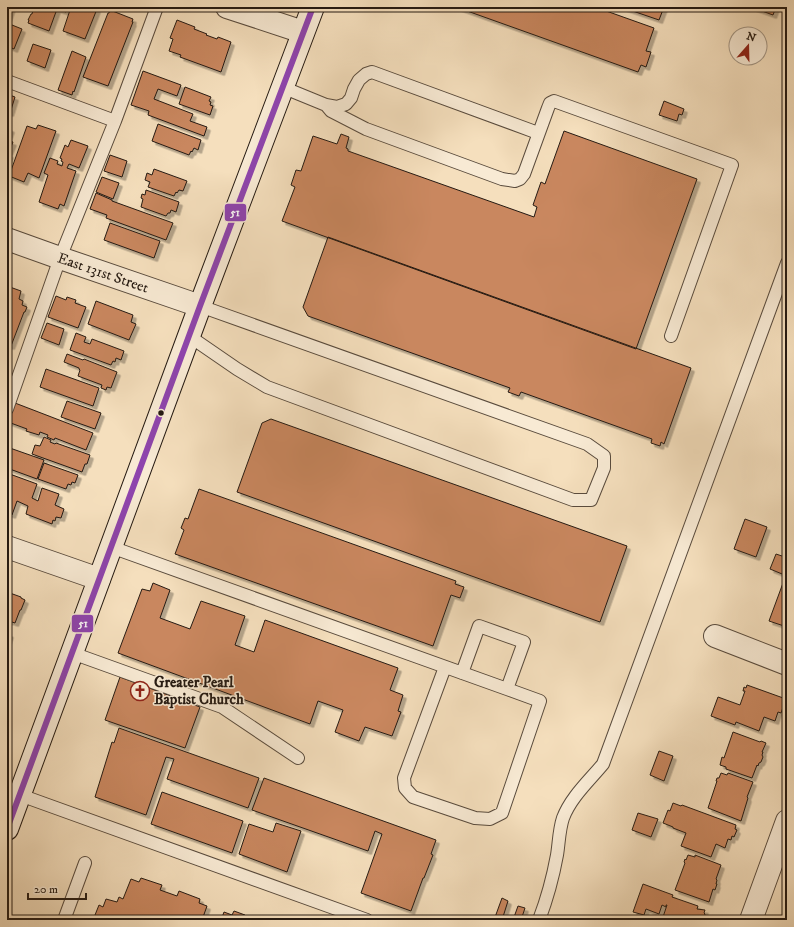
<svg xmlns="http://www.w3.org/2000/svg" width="794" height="927" viewBox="0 0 794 927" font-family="'IM FELL DW Pica',serif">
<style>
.building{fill:#c9875e;stroke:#251a12;filter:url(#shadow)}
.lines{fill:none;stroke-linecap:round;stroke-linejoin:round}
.lane-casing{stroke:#594b3d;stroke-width:14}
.street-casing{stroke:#594b3d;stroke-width:24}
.secondary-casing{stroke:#251a12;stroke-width:24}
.lane{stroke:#f8ead4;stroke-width:12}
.street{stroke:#f8ead4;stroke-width:22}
.secondary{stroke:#f8ead4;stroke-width:22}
.bus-1-casing{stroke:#f8ead4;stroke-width:9}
.bus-1{stroke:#8e44ad;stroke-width:6}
.bus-dot{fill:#251a12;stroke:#f8ead4;stroke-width:1.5}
.labels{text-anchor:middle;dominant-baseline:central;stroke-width:3;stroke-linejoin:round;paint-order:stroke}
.street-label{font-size:15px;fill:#251a12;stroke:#f8ead4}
.poi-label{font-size:15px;font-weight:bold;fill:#251a12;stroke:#f8ead4;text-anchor:start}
.line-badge{stroke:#f8ead4;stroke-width:1.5}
.badge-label{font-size:11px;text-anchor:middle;font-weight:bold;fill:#fff}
</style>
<defs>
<filter id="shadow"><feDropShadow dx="3.5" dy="3.5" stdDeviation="0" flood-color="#0004"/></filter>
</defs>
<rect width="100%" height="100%" fill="#f5dfbd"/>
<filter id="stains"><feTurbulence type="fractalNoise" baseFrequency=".005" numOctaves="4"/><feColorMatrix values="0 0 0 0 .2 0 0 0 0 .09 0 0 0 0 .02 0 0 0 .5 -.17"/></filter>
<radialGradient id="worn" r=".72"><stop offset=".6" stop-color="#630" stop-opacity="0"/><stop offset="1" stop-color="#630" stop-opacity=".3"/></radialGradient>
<path class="building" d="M 7,7 L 12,7 L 8,18 L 7,17 Z
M 34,7 L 68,7 L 66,12 L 57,9 L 49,31 L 28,23 L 29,20 L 28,20 L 31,14 L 32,14 Z
M 71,7 L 92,7 L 97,9 L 85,39 L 63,31 Z
M 456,7 L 595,7 L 654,28 L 646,51 L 651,52 L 646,67 L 641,65 L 638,72 Z
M 621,7 L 664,7 L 659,20 Z
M 751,7 L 776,7 L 773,15 Z
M 110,10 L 133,19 L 132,22 L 133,22 L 108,86 L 83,77 L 108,13 L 109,13 Z
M 177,20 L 195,27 L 194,29 L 207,34 L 206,35 L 217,39 L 218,37 L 231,42 L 221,72 L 180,57 L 181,55 L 169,51 L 173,39 L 170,38 Z
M 7,23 L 22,29 L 14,49 L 7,46 Z
M 33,44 L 51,50 L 45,68 L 27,61 Z
M 72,51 L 86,57 L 74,92 L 73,91 L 72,95 L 58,90 Z
M 143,71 L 181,85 L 177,96 L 158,89 L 154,99 L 193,114 L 190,121 L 207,127 L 204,136 L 148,115 L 149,111 L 131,105 Z
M 185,87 L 211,97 L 209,101 L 211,102 L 210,105 L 213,106 L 210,115 L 179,104 Z
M 7,94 L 15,97 L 10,113 L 7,112 Z
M 664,101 L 684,109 L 682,115 L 679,114 L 677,121 L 659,115 Z
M 158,124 L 201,140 L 198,150 L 194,148 L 192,152 L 191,151 L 189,155 L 152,141 Z
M 38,125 L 56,131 L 39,178 L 28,173 L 24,182 L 9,176 L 27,126 L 36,129 Z
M 7,127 L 11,129 L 7,140 L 13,142 L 8,154 L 10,154 L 7,163 Z
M 564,131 L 697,179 L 636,349 L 282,221 L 295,187 L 291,185 L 296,170 L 301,171 L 313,136 L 337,144 L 341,134 L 349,137 L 346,148 L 348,149 L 348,151 L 534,217 L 537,207 L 533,205 L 541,182 L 545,184 Z
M 71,140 L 88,146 L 79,168 L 69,164 L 67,168 L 76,171 L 64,206 L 60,204 L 58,209 L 39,202 L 48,175 L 44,173 L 50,158 L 58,161 L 57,164 L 62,166 L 63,162 L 61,161 L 62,159 L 60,158 L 65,145 L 68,147 Z
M 110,155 L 127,161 L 122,177 L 104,171 Z
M 154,169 L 187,181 L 183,191 L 179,190 L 177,193 L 176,192 L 174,196 L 148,187 L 150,182 L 145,180 L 147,173 L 152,175 Z
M 102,177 L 119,183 L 113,199 L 96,192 Z
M 146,190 L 179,202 L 176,212 L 171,210 L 170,213 L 168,213 L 166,216 L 141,207 L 143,199 L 141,198 L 142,194 L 145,195 Z
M 96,193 L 112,200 L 112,201 L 173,223 L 166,240 L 106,218 L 107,215 L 90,209 Z
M 110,223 L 160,241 L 154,258 L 104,240 Z
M 328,237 L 691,368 L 664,444 L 661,442 L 660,446 L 651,443 L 652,439 L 521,392 L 519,396 L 508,392 L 510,388 L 308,316 L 303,307 Z
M 7,286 L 21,291 L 19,299 L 23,301 L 22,305 L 27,307 L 25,312 L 24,312 L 11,346 L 7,345 L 7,309 L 8,307 L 7,307 Z
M 56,296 L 66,300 L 67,297 L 76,300 L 75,303 L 86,307 L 78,328 L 48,317 Z
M 96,301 L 133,315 L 131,322 L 136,324 L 129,340 L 88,324 Z
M 47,323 L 64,329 L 59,345 L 41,338 Z
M 76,333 L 86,337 L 84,342 L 90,344 L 92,339 L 124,351 L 121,360 L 116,358 L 115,362 L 113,361 L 111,365 L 70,350 Z
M 67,354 L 83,360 L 84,359 L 117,372 L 111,388 L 107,387 L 106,390 L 101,388 L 102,385 L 78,376 L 80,370 L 79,369 L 79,368 L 64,362 Z
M 46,369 L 99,388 L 93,406 L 40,387 Z
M 67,401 L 101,413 L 95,429 L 61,417 Z
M 15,403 L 93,433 L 86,450 L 55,438 L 54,440 L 47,437 L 48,435 L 40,432 L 39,435 L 26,431 L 27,429 L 8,422 Z
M 271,419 L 627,546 L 600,622 L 237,492 L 262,423 Z
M 44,437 L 51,440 L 50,442 L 55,444 L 56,443 L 90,455 L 87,464 L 85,464 L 82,472 L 32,454 L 35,445 L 40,446 Z
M 7,447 L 44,460 L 37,479 L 7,468 Z
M 44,463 L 78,475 L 75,483 L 72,482 L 71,485 L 68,484 L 66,489 L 38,479 Z
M 7,473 L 37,484 L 32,498 L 38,501 L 42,488 L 59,494 L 55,505 L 64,509 L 61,518 L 56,517 L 55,521 L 53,520 L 52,524 L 26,514 L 28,506 L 17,501 L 12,515 L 7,513 Z
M 199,489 L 456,581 L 455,584 L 464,587 L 460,598 L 451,595 L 433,646 L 175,554 L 184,530 L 181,528 L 185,518 L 188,519 Z
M 745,519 L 767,527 L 756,557 L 734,549 Z
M 787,552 L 787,576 L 770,569 L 776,554 L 785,557 Z
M 153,583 L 170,590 L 160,618 L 190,629 L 201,601 L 245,616 L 235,645 L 254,652 L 265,620 L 398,668 L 390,690 L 403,695 L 398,711 L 401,712 L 392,736 L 365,727 L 359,741 L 335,732 L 343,710 L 318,701 L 310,724 L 118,653 L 142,589 L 150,591 Z
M 783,583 L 787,585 L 787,627 L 769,621 Z
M 7,592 L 21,597 L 21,598 L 25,600 L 21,610 L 20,610 L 15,623 L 9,621 L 8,622 L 7,621 Z
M 7,633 L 10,634 L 7,643 Z
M 120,677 L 200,707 L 185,748 L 105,720 Z
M 747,685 L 786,699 L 781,713 L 778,712 L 775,721 L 764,717 L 759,731 L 736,722 L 735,725 L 711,716 L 718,697 L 740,705 L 745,691 L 743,691 L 744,687 L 746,688 Z
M 119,728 L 259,778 L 248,808 L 167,779 L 174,759 L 166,757 L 146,815 L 95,797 L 112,742 L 114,743 Z
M 733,732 L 760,742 L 761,741 L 766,743 L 762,752 L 763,752 L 762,755 L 763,757 L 761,762 L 759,763 L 758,766 L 757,765 L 752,778 L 726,769 L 726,767 L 720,765 L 722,757 L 724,758 Z
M 659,751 L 673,756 L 664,781 L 650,775 Z
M 721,773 L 727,775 L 728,773 L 753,782 L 747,797 L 748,798 L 741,821 L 708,808 L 717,781 L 716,781 L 717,778 L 719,778 Z
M 264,778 L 436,840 L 431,854 L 433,855 L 424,878 L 423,878 L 411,911 L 361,893 L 382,834 L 375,831 L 368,851 L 252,810 Z
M 162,792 L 243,821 L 232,853 L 151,824 Z
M 673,803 L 681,806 L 682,805 L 736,825 L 735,829 L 737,830 L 734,837 L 732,836 L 731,840 L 728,839 L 725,848 L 716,844 L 711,857 L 681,846 L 686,833 L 673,828 L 673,827 L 663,823 L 668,810 L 670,811 Z
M 638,813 L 658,819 L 651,837 L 632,830 Z
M 276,823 L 301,831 L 287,872 L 239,854 L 249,824 L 273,832 Z
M 688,855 L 695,857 L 695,855 L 721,865 L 716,879 L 717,880 L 716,884 L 717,884 L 715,890 L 713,889 L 709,902 L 675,890 L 685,863 L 684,862 L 685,859 L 686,860 Z
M 141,878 L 162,885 L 160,890 L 177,896 L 179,891 L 200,899 L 199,903 L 207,906 L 202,920 L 93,920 L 99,905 L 103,907 L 106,899 L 117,902 L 119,897 L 123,899 L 131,879 L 139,882 Z
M 643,884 L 673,895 L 672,897 L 698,906 L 697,909 L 705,910 L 704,913 L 705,914 L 704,919 L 704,920 L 662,920 L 667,905 L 666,905 L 666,907 L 662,905 L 659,914 L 646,909 L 644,915 L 633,912 Z
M 502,898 L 508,901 L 502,920 L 494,920 Z
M 518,906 L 525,908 L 521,920 L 513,920 Z
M 234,911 L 245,915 L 244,919 L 245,920 L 221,920 L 224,912 L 232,915 Z"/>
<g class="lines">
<defs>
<path id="lane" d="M 7,81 L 115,121
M 282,87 L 326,105 L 331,111 L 366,129 L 502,179 L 515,181 L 520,179 L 524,174 L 548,108 L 550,103 L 554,101 L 732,165 L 671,336
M 326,105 L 337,107 L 346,104 L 351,98 L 354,89 L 359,80 L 366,74 L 372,72 L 538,133
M 189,336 L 237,369 L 267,387 L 573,500 L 591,500 L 604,468 L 604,456 L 587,444 L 200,306
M 7,409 L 60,258 L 115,121 L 157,7
M 111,547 L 507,689 L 540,701 L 502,813 L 490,819 L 475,818 L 413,797 L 405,788 L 404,778 L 445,667
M 72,653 L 222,707 L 298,758
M 462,673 L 479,626 L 524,642 L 507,689
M 20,795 L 367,920
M 64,920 L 85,863
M 539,920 C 547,899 553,877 557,855 C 559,843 559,830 563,818 C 571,797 589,781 603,764 L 787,263"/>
<path id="street" d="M 227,7 L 303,32
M 7,239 L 60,258 L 200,306
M 7,547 L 99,579
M 715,636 L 787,664
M 751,920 L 787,821"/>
<path id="secondary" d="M 7,829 L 200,306 L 313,7"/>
</defs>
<use href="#lane" class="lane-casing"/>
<use href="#street" class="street-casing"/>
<use href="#secondary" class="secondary-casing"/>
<use href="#lane" class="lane"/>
<use href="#street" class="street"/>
<use href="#secondary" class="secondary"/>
<defs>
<path id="bus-1" d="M 7,829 L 200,306 L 313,7"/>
</defs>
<use href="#bus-1" class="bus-1-casing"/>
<use href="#bus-1" class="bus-1"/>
</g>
<defs>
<symbol id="church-ring" viewBox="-11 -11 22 22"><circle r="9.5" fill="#f8ead4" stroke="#8f2418" stroke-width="1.5"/><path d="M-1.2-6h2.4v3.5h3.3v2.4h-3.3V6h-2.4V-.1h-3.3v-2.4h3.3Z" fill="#8f2418"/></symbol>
</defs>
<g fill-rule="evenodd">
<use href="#church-ring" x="129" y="680" width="22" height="22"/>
</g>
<circle class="bus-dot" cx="161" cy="413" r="3.5"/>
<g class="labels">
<g class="street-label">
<text transform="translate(103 273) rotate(19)">East 131st Street</text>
</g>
<g class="poi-label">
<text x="154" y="682">Greater Pearl<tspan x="154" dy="17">Baptist Church</tspan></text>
</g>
</g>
<g class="line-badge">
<rect x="224" y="203" width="23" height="19" rx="4" fill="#8e44ad"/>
<rect x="71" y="614" width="23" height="19" rx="4" fill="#8e44ad"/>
</g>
<g class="badge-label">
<text x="235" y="216">51</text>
<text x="83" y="627">51</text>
</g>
<rect width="794" height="927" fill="none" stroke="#f5dfbd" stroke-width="24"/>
<rect x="8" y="8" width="778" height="911" fill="none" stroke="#251a12" stroke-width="2"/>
<rect x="12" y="12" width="770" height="903" fill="none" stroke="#251a12"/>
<g transform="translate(748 46) rotate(20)"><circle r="19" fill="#f8ead4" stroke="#a49786"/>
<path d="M0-3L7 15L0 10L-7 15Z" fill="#8f2418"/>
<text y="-6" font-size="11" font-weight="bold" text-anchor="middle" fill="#251a12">N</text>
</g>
<path d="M28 893v6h58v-6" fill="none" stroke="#251a12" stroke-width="2"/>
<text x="34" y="893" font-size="12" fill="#251a12" stroke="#f8ead4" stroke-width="3" paint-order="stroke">20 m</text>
<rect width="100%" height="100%" filter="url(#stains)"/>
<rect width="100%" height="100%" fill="url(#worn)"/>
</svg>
